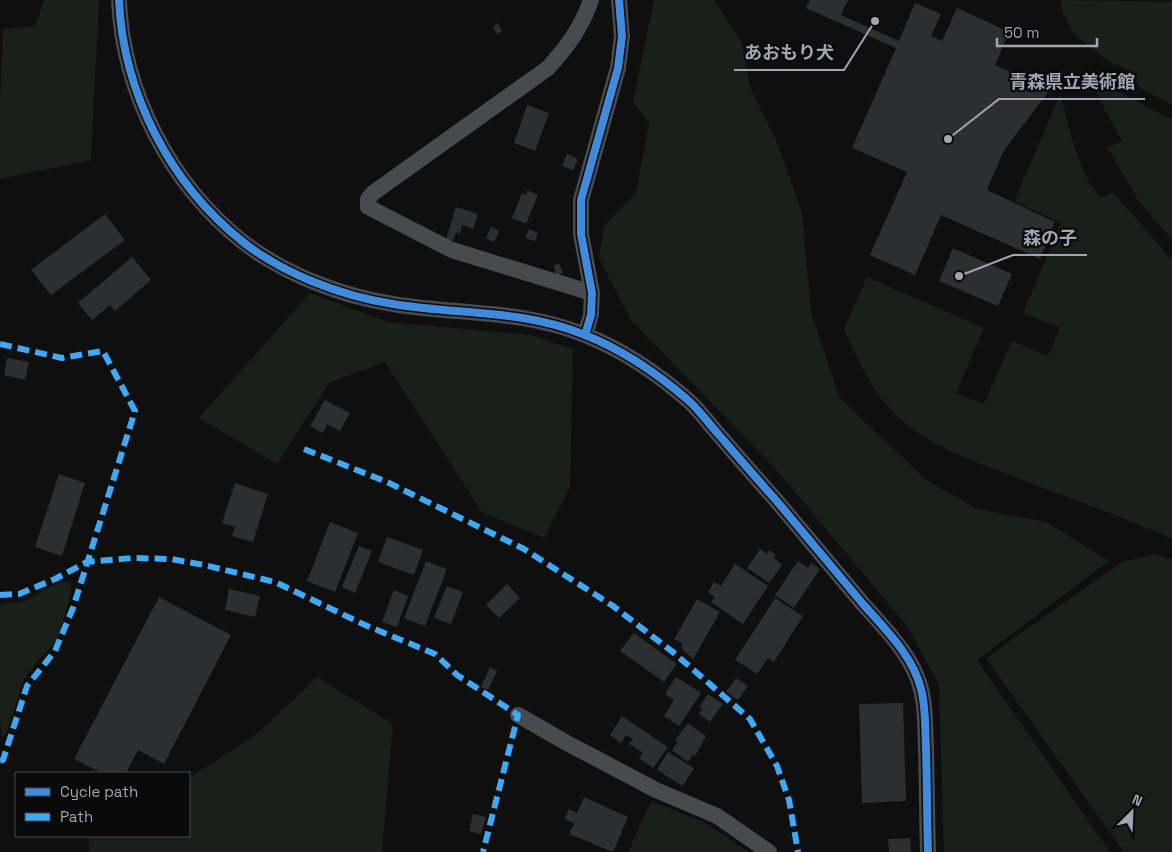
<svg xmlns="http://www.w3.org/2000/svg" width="1172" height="852" viewBox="0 0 1172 852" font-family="'Space Grotesk','Noto Sans JP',sans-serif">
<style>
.green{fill:#19201a}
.building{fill:#2d2e30}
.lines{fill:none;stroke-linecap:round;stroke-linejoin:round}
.minor{stroke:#484a4f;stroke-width:16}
.quiet{stroke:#3fa9f5;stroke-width:6;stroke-dasharray:12 6;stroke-linecap:butt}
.cycleway-casing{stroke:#0a0a0b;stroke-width:11}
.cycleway{stroke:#408adc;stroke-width:8}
.leader{fill:none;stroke:#9ea5b3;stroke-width:2}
.callout-dot{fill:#9ea5b3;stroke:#0a0a0b;stroke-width:2}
.callout-label{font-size:18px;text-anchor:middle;font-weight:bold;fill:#9ea5b3;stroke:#0a0a0b;stroke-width:4.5;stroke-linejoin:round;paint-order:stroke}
</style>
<rect width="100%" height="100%" fill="#0f0f10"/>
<path class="green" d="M 44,0 L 99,0 L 91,160 L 0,179 L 0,99 L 3,29 L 35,26 Z
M 654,0 L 714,0 L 742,43 L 751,90 L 775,137 L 802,212 L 811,311 L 840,398 L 925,479 L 977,509 L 1046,522 L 1109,561 L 977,660 L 1110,852 L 944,852 L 939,685 L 908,627 L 774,467 L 631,320 L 599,258 L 604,226 L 636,193 L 649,123 L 633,102 Z
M 1061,0 L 1172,2 L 1172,105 L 1140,88 L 1130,71 L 1110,62 L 1076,36 L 1063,14 Z
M 1094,83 L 1123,94 L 1172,120 L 1172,240 L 1141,204 L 1107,148 L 1122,141 L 1100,101 Z
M 1060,95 C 1071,130 1076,170 1101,198 L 1113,192 L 1172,260 L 1172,539 C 1121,516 1069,498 1017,478 C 977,462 935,449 902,421 C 874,396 859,362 844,329 L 867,277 L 984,328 L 956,393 L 984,404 L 1012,341 L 1048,356 L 1060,328 L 1023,313 L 1061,223 L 1014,201 Z
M 310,293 L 388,322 L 531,335 L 573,349 L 570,487 L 544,538 L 482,512 L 385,362 L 329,383 L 277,464 L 199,418 Z
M 1156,554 L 1172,560 L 1172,852 L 1124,852 L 986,658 L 1122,562 Z
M 70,581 L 72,589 L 57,641 L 40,658 L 24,679 L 7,732 L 2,737 L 0,722 L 0,604 L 25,601 L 57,583 Z
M 317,677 L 393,724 L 382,852 L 89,852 L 88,836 L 189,836 L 189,778 L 257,734 Z
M 651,801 L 704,822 L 749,852 L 628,852 Z"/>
<path class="building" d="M 810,0 L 848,0 L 841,15 L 899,41 L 915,3 L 941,14 L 931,36 L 942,41 L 957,8 L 1009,32 L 995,65 L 1050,90 L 1004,150 L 987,190 L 1055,222 L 1040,259 L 941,215 L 915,275 L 870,255 L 907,172 L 852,148 L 896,48 L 806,8 Z
M 498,23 L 502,31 L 497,34 L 493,27 Z
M 527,105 L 549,113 L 535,151 L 514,143 Z
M 567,154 L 578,159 L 573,170 L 562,166 Z
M 527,190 L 538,195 L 526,224 L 512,218 L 522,193 L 526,195 Z
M 456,207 L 478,214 L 473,229 L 462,225 L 460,234 L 456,232 L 453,241 L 446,239 Z
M 105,214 L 125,240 L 51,295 L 31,270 Z
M 491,227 L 499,231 L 494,242 L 486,238 Z
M 529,229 L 538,233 L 535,241 L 525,238 Z
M 953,248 L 1012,274 L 998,306 L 939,281 Z
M 132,257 L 151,280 L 115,311 L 110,305 L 92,320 L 78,303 Z
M 559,263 L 563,273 L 557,276 L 553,266 Z
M 7,358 L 29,362 L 25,380 L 4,375 Z
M 325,400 L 350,413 L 340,431 L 327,424 L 323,433 L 310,426 Z
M 59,474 L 85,483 L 62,556 L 35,547 Z
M 235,483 L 268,494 L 253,542 L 232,536 L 235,527 L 222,523 Z
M 330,522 L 358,533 L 335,592 L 307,581 Z
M 387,537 L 423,550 L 414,575 L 378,562 Z
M 359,546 L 372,551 L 355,593 L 342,587 Z
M 760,549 L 767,554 L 769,550 L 776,555 L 774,558 L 782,565 L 769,583 L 747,568 Z
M 426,561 L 447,569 L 425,626 L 404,618 Z
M 798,561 L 808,568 L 811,563 L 820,569 L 794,608 L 775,595 Z
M 735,564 L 768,586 L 743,624 L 711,602 L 715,597 L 708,592 L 714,582 L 721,586 Z
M 507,584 L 520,598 L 499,618 L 486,605 Z
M 447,586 L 463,592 L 451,624 L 434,618 Z
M 229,589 L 260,596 L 255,617 L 225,610 Z
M 394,590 L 408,596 L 397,627 L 382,622 Z
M 159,597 L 231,635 L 164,764 L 138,750 L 126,773 L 102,773 L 74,759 Z
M 775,598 L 803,616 L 774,662 L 768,658 L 757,674 L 735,660 Z
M 697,599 L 720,612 L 693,659 L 681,648 L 683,644 L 674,639 Z
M 634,633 L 677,664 L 664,682 L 620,651 Z
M 490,667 L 497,671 L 488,690 L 481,687 Z
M 676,677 L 701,693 L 679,726 L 664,716 L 674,700 L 665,694 Z
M 736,678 L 748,686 L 738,700 L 726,692 Z
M 708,694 L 723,704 L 710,722 L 699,714 L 702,709 L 699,707 Z
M 903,703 L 906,801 L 862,803 L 859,704 Z
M 622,716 L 668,747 L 653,768 L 639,758 L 643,753 L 629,744 L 633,739 L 626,735 L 621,743 L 610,735 Z
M 688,723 L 706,736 L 695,756 L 693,754 L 688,762 L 672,750 L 678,742 L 675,740 Z
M 668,752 L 694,768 L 683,786 L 657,770 Z
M 584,797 L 628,817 L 613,852 L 569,834 L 574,823 L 565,819 L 569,809 L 577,813 Z
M 473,814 L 486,817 L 481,834 L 469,831 Z
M 910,838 L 911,852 L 889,852 L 888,839 Z"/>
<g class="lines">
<path class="minor" d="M 119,0 C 123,93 170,184 243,242 C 284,274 341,296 393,304 C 458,315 522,309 585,335 C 623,350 658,374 689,401 C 700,411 709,424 719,435 C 738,457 756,478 775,499 C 804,534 834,569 863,604 C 885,629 913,656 921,689 C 926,707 925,729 926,748 C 927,782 927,817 928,852
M 591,0 C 582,27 567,47 548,68 L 373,193 L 368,199 L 368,207 L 452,250 L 592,293
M 585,335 L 591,315 L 592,293 L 581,234 L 581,200 L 618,68 L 622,36 L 619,0
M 518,715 L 565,742 L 656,790 L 717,816 L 769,852"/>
<path class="quiet" d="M 0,344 L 62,358 L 103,351 L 135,411 L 73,608 L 55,651 L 27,686 L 3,760 L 0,761
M 304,449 L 387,482 L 524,549 L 613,606 L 674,653 L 750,719 L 777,766 L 789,800 L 798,852
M 0,595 L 19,594 L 55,579 L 87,562 L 132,558 L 171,559 L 204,565 L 275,582 L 365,625 L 435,654 L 457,675 L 518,715 L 483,852"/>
<defs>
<path id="cycleway" d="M 119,0 C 123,93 170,184 243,242 C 284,274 341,296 393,304 C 458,315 522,309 585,335 C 623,350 658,374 689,401 C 700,411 709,424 719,435 C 738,457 756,478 775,499 C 804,534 834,569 863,604 C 885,629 913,656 921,689 C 926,707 925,729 926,748 C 927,782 927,817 928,852
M 585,335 L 591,315 L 592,293 L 581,234 L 581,200 L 618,68 L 622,36 L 619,0"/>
</defs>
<use href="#cycleway" class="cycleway-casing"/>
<use href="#cycleway" class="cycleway"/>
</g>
<path class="leader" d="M875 21L844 70H734M948 139L999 99H1145M959 276L1013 255H1087"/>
<g class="callout-dot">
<circle cx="875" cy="21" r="5"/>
<circle cx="948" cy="139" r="5"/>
<circle cx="959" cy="276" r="5"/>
</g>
<g class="callout-label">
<text x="789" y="59">あおもり犬</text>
<text x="1072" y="88">青森県立美術館</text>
<text x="1050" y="244">森の子</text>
</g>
<rect x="15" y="772" width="175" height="65" fill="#0a0a0b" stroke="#45484e"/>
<rect x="25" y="788" width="25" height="8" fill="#408adc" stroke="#45484e"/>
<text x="60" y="797" font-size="15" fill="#9ea5b3">Cycle path</text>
<rect x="25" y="813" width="25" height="8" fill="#3fa9f5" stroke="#45484e"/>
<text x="60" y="822" font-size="15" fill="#9ea5b3">Path</text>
<g transform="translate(1132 812) rotate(24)" stroke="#0a0a0b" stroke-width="4" paint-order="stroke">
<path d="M0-4L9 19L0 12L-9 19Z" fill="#9ea5b3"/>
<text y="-8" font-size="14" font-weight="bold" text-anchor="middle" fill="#9ea5b3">N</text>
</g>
<path d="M997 38v8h100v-8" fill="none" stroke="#9ea5b3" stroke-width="2.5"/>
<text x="1004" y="38" font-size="15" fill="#9ea5b3" stroke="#0a0a0b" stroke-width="4" paint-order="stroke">50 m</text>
</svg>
